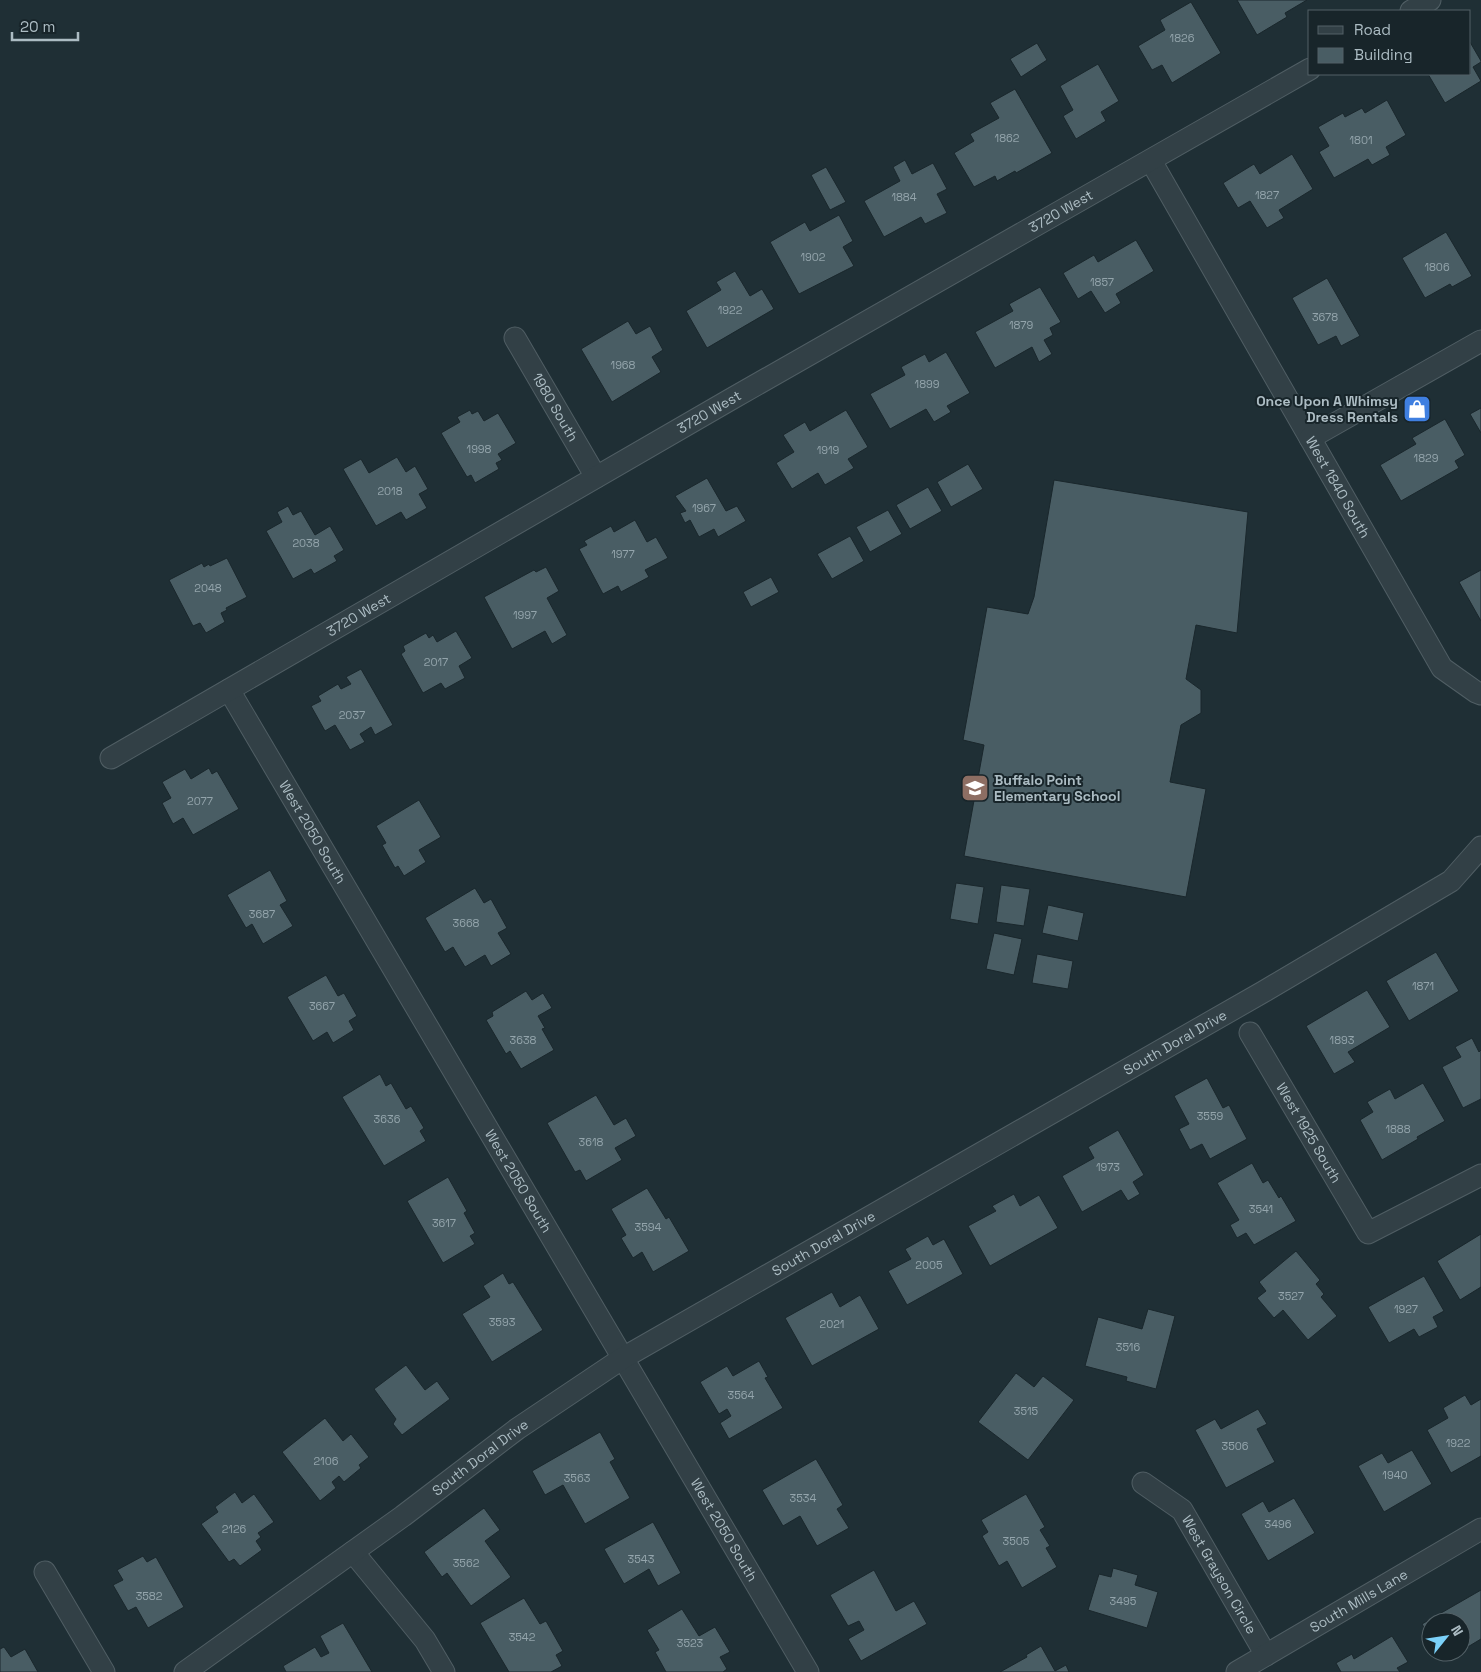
<svg xmlns="http://www.w3.org/2000/svg" width="1481" height="1672" viewBox="0 0 1481 1672" font-family="'Space Grotesk',sans-serif">
<style>
.building{fill:#495d64;stroke:#1a272c}
.lines{fill:none;stroke-linecap:round;stroke-linejoin:round}
.minor-casing{stroke:#505e64;stroke-width:23}
.minor{stroke:#324046;stroke-width:21}
.labels{text-anchor:middle;dominant-baseline:central;stroke-width:4;stroke-linejoin:round;paint-order:stroke}
.number-label{font-size:11px;fill:#93a4ab}
.street-label{font-size:14px;fill:#acbcc3;stroke:#18252a}
.poi-label{font-size:14px;font-weight:bold;fill:#acbcc3;stroke:#18252a;text-anchor:end}
</style>
<rect width="100%" height="100%" fill="#1f2f35"/>
<path class="building" d="M 1237,0 L 1307,0 L 1285,13 L 1287,17 L 1257,35 Z
M 1191,2 L 1221,53 L 1172,83 L 1162,65 L 1152,70 L 1138,46 L 1165,30 L 1160,20 Z
M 1470,42 L 1481,61 L 1481,62 L 1473,67 L 1481,81 L 1445,103 L 1428,74 L 1470,74 Z
M 1037,43 L 1047,60 L 1021,77 L 1010,59 Z
M 1098,64 L 1119,101 L 1101,112 L 1106,121 L 1076,139 L 1063,116 L 1073,110 L 1060,86 Z
M 1015,89 L 1052,153 L 1016,173 L 1015,171 L 997,181 L 995,176 L 974,187 L 954,153 L 974,141 L 970,134 L 999,118 L 990,103 Z
M 1387,100 L 1406,135 L 1386,147 L 1390,155 L 1372,165 L 1368,159 L 1334,178 L 1319,152 L 1329,146 L 1318,127 L 1343,113 L 1345,117 L 1362,108 L 1365,113 Z
M 1292,154 L 1313,189 L 1279,210 L 1284,218 L 1267,228 L 1250,201 L 1238,208 L 1223,183 L 1254,164 L 1260,174 Z
M 905,160 L 912,174 L 933,163 L 947,189 L 937,194 L 947,213 L 925,224 L 921,217 L 884,237 L 864,201 L 900,181 L 893,167 Z
M 826,167 L 846,202 L 830,210 L 811,175 Z
M 839,215 L 853,241 L 843,247 L 854,266 L 799,294 L 770,242 L 805,222 L 810,231 Z
M 1446,232 L 1472,276 L 1452,287 L 1450,284 L 1425,298 L 1402,258 Z
M 1136,240 L 1154,271 L 1116,294 L 1121,303 L 1105,313 L 1091,291 L 1078,299 L 1063,273 L 1094,255 L 1098,262 Z
M 735,271 L 750,296 L 762,289 L 774,309 L 707,348 L 686,311 L 721,290 L 716,282 Z
M 1327,278 L 1360,336 L 1341,346 L 1336,336 L 1318,345 L 1292,298 Z
M 1040,287 L 1061,322 L 1050,328 L 1053,335 L 1044,340 L 1052,354 L 1039,362 L 1032,347 L 995,368 L 975,332 L 1013,311 L 1009,304 Z
M 628,321 L 636,334 L 650,326 L 663,350 L 652,357 L 661,372 L 612,402 L 581,349 Z
M 946,352 L 970,393 L 947,406 L 951,412 L 934,422 L 926,409 L 890,429 L 870,394 L 905,375 L 901,367 L 925,354 L 929,362 Z
M 1481,408 L 1481,433 L 1470,414 Z
M 470,410 L 472,414 L 478,411 L 484,421 L 498,413 L 516,443 L 498,454 L 502,460 L 496,463 L 499,469 L 475,483 L 471,475 L 467,477 L 441,433 L 460,422 L 457,417 Z
M 846,410 L 868,447 L 848,459 L 854,468 L 825,485 L 818,473 L 792,489 L 776,463 L 794,452 L 783,435 L 805,422 L 810,431 Z
M 1445,419 L 1465,455 L 1455,461 L 1459,468 L 1401,501 L 1380,465 L 1416,444 L 1412,438 Z
M 397,457 L 406,472 L 415,466 L 428,489 L 419,494 L 427,508 L 406,520 L 401,512 L 376,526 L 343,469 L 361,459 L 369,473 Z
M 968,464 L 983,489 L 951,507 L 937,482 Z
M 707,478 L 726,511 L 737,506 L 746,521 L 718,537 L 714,529 L 699,537 L 690,520 L 685,523 L 680,513 L 686,511 L 675,496 Z
M 1054,480 L 1248,512 L 1237,633 L 1196,625 L 1186,679 L 1201,690 L 1201,713 L 1181,725 L 1170,782 L 1206,789 L 1186,897 L 964,856 L 984,745 L 963,740 L 987,607 L 1028,614 L 1034,597 Z
M 928,487 L 942,511 L 910,529 L 896,505 Z
M 288,506 L 293,515 L 301,511 L 315,535 L 330,526 L 344,550 L 334,556 L 337,561 L 314,574 L 311,569 L 293,579 L 266,531 L 282,522 L 277,512 Z
M 888,510 L 902,534 L 870,552 L 856,527 Z
M 635,520 L 647,542 L 656,537 L 668,558 L 645,570 L 649,577 L 621,592 L 618,586 L 603,594 L 579,549 L 587,545 L 584,541 L 611,526 L 614,532 Z
M 850,536 L 864,561 L 832,579 L 817,554 Z
M 227,558 L 247,597 L 226,608 L 227,610 L 221,613 L 225,622 L 206,633 L 200,623 L 193,626 L 169,580 L 202,563 L 204,567 L 209,564 L 210,566 Z
M 546,567 L 559,591 L 547,598 L 567,635 L 552,644 L 545,631 L 512,649 L 484,597 L 534,570 L 536,572 Z
M 1481,570 L 1481,621 L 1459,582 Z
M 771,577 L 779,592 L 751,607 L 743,592 Z
M 456,631 L 472,658 L 459,666 L 465,678 L 445,689 L 441,683 L 423,693 L 401,654 L 405,651 L 403,646 L 426,633 L 429,638 L 433,635 L 437,642 Z
M 361,669 L 393,725 L 375,735 L 371,727 L 360,734 L 365,742 L 350,750 L 335,725 L 325,731 L 311,706 L 321,701 L 318,696 L 338,684 L 341,689 L 351,684 L 346,677 Z
M 209,768 L 212,774 L 217,771 L 239,809 L 193,835 L 183,818 L 173,824 L 162,803 L 171,798 L 162,782 L 185,769 L 191,779 Z
M 419,800 L 441,837 L 419,850 L 426,862 L 404,876 L 398,866 L 395,868 L 382,845 L 386,843 L 376,826 Z
M 270,870 L 287,901 L 280,905 L 293,926 L 263,944 L 252,924 L 246,928 L 227,895 Z
M 956,883 L 984,887 L 978,924 L 950,919 Z
M 1001,885 L 1030,889 L 1024,926 L 996,922 Z
M 475,888 L 484,903 L 491,899 L 507,928 L 498,933 L 511,954 L 491,966 L 485,955 L 465,967 L 453,947 L 445,952 L 425,918 Z
M 1048,905 L 1084,913 L 1078,941 L 1042,933 Z
M 994,933 L 1022,939 L 1014,975 L 986,969 Z
M 1436,952 L 1459,991 L 1409,1021 L 1386,981 Z
M 1037,954 L 1073,961 L 1068,989 L 1032,983 Z
M 326,975 L 338,996 L 344,993 L 357,1016 L 349,1021 L 354,1030 L 333,1043 L 327,1032 L 313,1041 L 287,997 Z
M 1367,990 L 1390,1027 L 1348,1052 L 1355,1062 L 1334,1074 L 1306,1026 Z
M 526,991 L 532,1000 L 543,993 L 552,1008 L 538,1016 L 545,1028 L 542,1029 L 554,1050 L 521,1069 L 510,1051 L 506,1054 L 486,1020 L 493,1016 L 492,1012 Z
M 1472,1038 L 1479,1052 L 1481,1050 L 1481,1099 L 1463,1108 L 1442,1067 L 1461,1057 L 1455,1047 Z
M 380,1074 L 386,1086 L 391,1083 L 406,1109 L 411,1106 L 424,1128 L 420,1131 L 426,1141 L 384,1166 L 342,1097 Z
M 1207,1078 L 1223,1108 L 1229,1105 L 1247,1139 L 1210,1159 L 1202,1144 L 1190,1150 L 1179,1129 L 1189,1124 L 1174,1096 Z
M 1423,1083 L 1445,1121 L 1417,1137 L 1418,1139 L 1382,1160 L 1360,1120 L 1373,1112 L 1367,1102 L 1390,1089 L 1395,1099 Z
M 596,1095 L 614,1125 L 626,1118 L 636,1136 L 615,1148 L 622,1160 L 586,1181 L 580,1170 L 575,1172 L 547,1123 Z
M 1118,1130 L 1144,1175 L 1133,1182 L 1140,1194 L 1128,1201 L 1121,1190 L 1082,1212 L 1062,1176 L 1094,1158 L 1088,1147 Z
M 1252,1163 L 1263,1183 L 1268,1180 L 1279,1198 L 1281,1196 L 1296,1221 L 1254,1245 L 1246,1233 L 1237,1238 L 1230,1225 L 1239,1220 L 1217,1183 Z
M 448,1177 L 467,1211 L 464,1213 L 475,1233 L 470,1236 L 475,1244 L 443,1263 L 407,1201 Z
M 647,1188 L 666,1219 L 669,1217 L 689,1251 L 653,1272 L 642,1252 L 633,1258 L 621,1238 L 626,1235 L 611,1209 Z
M 1014,1194 L 1020,1206 L 1039,1195 L 1058,1228 L 990,1266 L 968,1226 L 996,1211 L 992,1206 Z
M 1481,1234 L 1481,1287 L 1460,1300 L 1437,1261 Z
M 928,1236 L 933,1245 L 944,1239 L 963,1274 L 907,1305 L 888,1271 L 911,1259 L 905,1249 Z
M 1296,1251 L 1320,1280 L 1316,1284 L 1324,1294 L 1321,1297 L 1337,1316 L 1308,1340 L 1283,1310 L 1274,1318 L 1257,1298 L 1266,1291 L 1259,1282 Z
M 503,1273 L 509,1284 L 513,1282 L 543,1330 L 492,1362 L 462,1314 L 490,1297 L 483,1286 Z
M 1424,1276 L 1444,1311 L 1433,1317 L 1438,1327 L 1419,1337 L 1414,1329 L 1389,1343 L 1368,1307 Z
M 832,1292 L 840,1307 L 860,1295 L 879,1329 L 812,1366 L 785,1318 Z
M 1148,1309 L 1175,1316 L 1156,1389 L 1126,1381 L 1127,1377 L 1085,1366 L 1098,1317 L 1142,1329 Z
M 759,1361 L 768,1377 L 765,1378 L 783,1408 L 729,1439 L 720,1423 L 731,1416 L 727,1409 L 719,1414 L 700,1382 L 727,1366 L 733,1376 Z
M 406,1365 L 425,1390 L 437,1381 L 450,1399 L 402,1435 L 393,1424 L 396,1419 L 374,1389 Z
M 1016,1373 L 1034,1387 L 1043,1376 L 1074,1400 L 1028,1460 L 978,1422 Z
M 1465,1395 L 1471,1405 L 1481,1399 L 1481,1456 L 1451,1473 L 1427,1430 L 1448,1418 L 1443,1408 Z
M 1258,1409 L 1267,1424 L 1257,1429 L 1275,1462 L 1226,1488 L 1195,1430 L 1215,1419 L 1221,1429 Z
M 325,1418 L 343,1441 L 351,1434 L 369,1457 L 359,1465 L 361,1468 L 344,1482 L 339,1476 L 332,1482 L 336,1488 L 320,1501 L 282,1452 Z
M 600,1432 L 615,1459 L 610,1462 L 630,1498 L 585,1524 L 563,1485 L 545,1495 L 532,1471 Z
M 1412,1450 L 1432,1484 L 1384,1512 L 1358,1466 L 1382,1453 L 1388,1463 Z
M 816,1459 L 843,1505 L 837,1509 L 849,1528 L 817,1546 L 800,1516 L 783,1526 L 762,1490 Z
M 235,1492 L 242,1503 L 254,1494 L 274,1522 L 258,1533 L 261,1537 L 256,1541 L 262,1550 L 240,1566 L 234,1559 L 229,1562 L 201,1524 L 218,1512 L 215,1507 Z
M 1026,1494 L 1045,1527 L 1040,1530 L 1050,1546 L 1046,1548 L 1057,1567 L 1022,1588 L 1007,1561 L 999,1566 L 982,1536 L 988,1532 L 981,1520 Z
M 1294,1498 L 1315,1533 L 1268,1561 L 1241,1514 L 1263,1501 L 1269,1512 Z
M 484,1508 L 500,1530 L 485,1541 L 511,1577 L 471,1606 L 447,1573 L 442,1577 L 424,1552 Z
M 653,1522 L 681,1573 L 658,1586 L 649,1569 L 624,1584 L 604,1549 Z
M 143,1556 L 147,1562 L 156,1557 L 184,1607 L 148,1628 L 136,1607 L 128,1611 L 113,1585 L 123,1580 L 117,1570 Z
M 1113,1568 L 1138,1575 L 1135,1585 L 1158,1592 L 1147,1628 L 1088,1610 L 1099,1574 L 1111,1577 Z
M 874,1570 L 896,1611 L 914,1601 L 927,1624 L 861,1661 L 848,1639 L 864,1630 L 859,1621 L 848,1626 L 830,1595 Z
M 1481,1590 L 1481,1639 L 1461,1651 L 1461,1622 L 1431,1622 L 1431,1639 L 1422,1624 Z
M 524,1598 L 540,1624 L 546,1621 L 563,1651 L 556,1655 L 562,1666 L 551,1672 L 509,1672 L 480,1623 Z
M 682,1609 L 699,1636 L 715,1627 L 730,1652 L 720,1657 L 727,1669 L 723,1672 L 666,1672 L 655,1652 L 659,1650 L 647,1630 Z
M 343,1623 L 372,1672 L 286,1672 L 283,1666 L 315,1647 L 321,1657 L 329,1653 L 320,1636 Z
M 1392,1636 L 1408,1662 L 1397,1668 L 1400,1672 L 1341,1672 L 1336,1663 L 1352,1654 L 1354,1659 Z
M 1041,1646 L 1055,1671 L 1066,1665 L 1069,1672 L 1000,1672 L 1027,1657 L 1026,1655 Z
M 4,1647 L 11,1657 L 25,1649 L 38,1672 L 0,1672 L 0,1649 Z
M 1438,1652 L 1459,1652 L 1444,1661 Z"/>
<g class="lines">
<defs>
<g id="minor">
<path d="M 1411,11 L 1430,0"/>
<path id="s1" d="M 1151,161 L 1442,668 L 1476,692 L 1481,694"/>
<path id="s2" d="M 515,338 L 596,477"/>
<path d="M 1310,438 L 1481,341"/>
<path id="s3" d="M 229,690 L 808,1672"/>
<path id="s4" d="M 111,758 L 733,398 L 1310,69"/>
<path id="s5" d="M 1250,1033 L 1368,1233 L 1481,1175"/>
<path id="s6" d="M 1143,1483 L 1182,1510 L 1266,1655"/>
<path d="M 353,1552 L 425,1640 L 444,1672"/>
<path d="M 45,1572 L 104,1672"/>
<path id="s7" d="M 185,1672 L 403,1516 L 517,1429 L 623,1358 L 1263,992 L 1451,881 L 1481,847"/>
<path id="s8" d="M 1237,1672 L 1481,1529"/>
</g>
</defs>
<use href="#minor" class="minor-casing"/>
<use href="#minor" class="minor"/>
</g>
<defs>
<symbol id="shop-square" viewBox="-11 -11 22 22"><rect x="-9" y="-9" width="18" height="18" rx="4" fill="#3f7fe0" stroke="#18252a"/><path d="M-5-2.5h2.3a2.7 3.5 0 0 1 5.4 0H5L5.5 6h-11ZM-1.5-2.5h3a1.5 2.3 0 0 0-3 0Z" fill="#fff"/></symbol>
<symbol id="school-square" viewBox="-11 -11 22 22"><rect x="-9" y="-9" width="18" height="18" rx="4" fill="#8d6e63" stroke="#18252a"/><path d="M0-5L7-2L0 1L-7-2ZM-4 1L0 2.5L4 1V4Q0 6-4 4Z" fill="#fff"/></symbol>
</defs>
<g fill-rule="evenodd">
<use href="#shop-square" x="1401" y="393" width="32" height="32"/>
<use href="#school-square" x="959" y="772" width="32" height="32"/>
</g>
<g class="labels">
<g class="number-label">
<text x="1182" y="38">1826</text>
<text x="1007" y="138">1862</text>
<text x="1361" y="140">1801</text>
<text x="1267" y="195">1827</text>
<text x="904" y="197">1884</text>
<text x="813" y="257">1902</text>
<text x="1437" y="267">1806</text>
<text x="1102" y="282">1857</text>
<text x="730" y="310">1922</text>
<text x="1325" y="317">3678</text>
<text x="1021" y="325">1879</text>
<text x="623" y="365">1968</text>
<text x="927" y="384">1899</text>
<text x="479" y="449">1998</text>
<text x="828" y="450">1919</text>
<text x="1426" y="458">1829</text>
<text x="390" y="491">2018</text>
<text x="704" y="508">1967</text>
<text x="306" y="543">2038</text>
<text x="623" y="554">1977</text>
<text x="208" y="588">2048</text>
<text x="525" y="615">1997</text>
<text x="436" y="662">2017</text>
<text x="352" y="715">2037</text>
<text x="200" y="801">2077</text>
<text x="262" y="914">3687</text>
<text x="466" y="923">3668</text>
<text x="1423" y="986">1871</text>
<text x="322" y="1006">3667</text>
<text x="523" y="1040">3638</text>
<text x="1342" y="1040">1893</text>
<text x="1210" y="1116">3559</text>
<text x="387" y="1119">3636</text>
<text x="1398" y="1129">1888</text>
<text x="591" y="1142">3618</text>
<text x="1108" y="1167">1973</text>
<text x="1261" y="1209">3541</text>
<text x="444" y="1223">3617</text>
<text x="648" y="1227">3594</text>
<text x="929" y="1265">2005</text>
<text x="1291" y="1296">3527</text>
<text x="1406" y="1309">1927</text>
<text x="502" y="1322">3593</text>
<text x="832" y="1324">2021</text>
<text x="1128" y="1347">3516</text>
<text x="741" y="1395">3564</text>
<text x="1026" y="1411">3515</text>
<text x="1458" y="1443">1922</text>
<text x="1235" y="1446">3506</text>
<text x="326" y="1461">2106</text>
<text x="1395" y="1475">1940</text>
<text x="577" y="1478">3563</text>
<text x="803" y="1498">3534</text>
<text x="1278" y="1524">3496</text>
<text x="234" y="1529">2126</text>
<text x="1016" y="1541">3505</text>
<text x="641" y="1559">3543</text>
<text x="466" y="1563">3562</text>
<text x="149" y="1596">3582</text>
<text x="1123" y="1601">3495</text>
<text x="522" y="1637">3542</text>
<text x="690" y="1643">3523</text>
</g>
<g class="street-label">
<text stroke="none"><textPath href="#s4" startOffset="1096">3720 West</textPath></text>
<text stroke="none"><textPath href="#s2" startOffset="80">1980 South</textPath></text>
<text stroke="none"><textPath href="#s4" startOffset="691">3720 West</textPath></text>
<text stroke="none"><textPath href="#s1" startOffset="376">West 1840 South</textPath></text>
<text stroke="none"><textPath href="#s4" startOffset="286">3720 West</textPath></text>
<text stroke="none"><textPath href="#s3" startOffset="165">West 2050 South</textPath></text>
<text stroke="none"><textPath href="#s7" startOffset="1175">South Doral Drive</textPath></text>
<text stroke="none"><textPath href="#s5" startOffset="116">West 1925 South</textPath></text>
<text stroke="none"><textPath href="#s3" startOffset="570">West 2050 South</textPath></text>
<text stroke="none"><textPath href="#s7" startOffset="770">South Doral Drive</textPath></text>
<text stroke="none"><textPath href="#s7" startOffset="365">South Doral Drive</textPath></text>
<text stroke="none"><textPath href="#s3" startOffset="975">West 2050 South</textPath></text>
<text stroke="none"><textPath href="#s6" startOffset="122">West Grayson Circle</textPath></text>
<text stroke="none"><textPath href="#s8" startOffset="141">South Mills Lane</textPath></text>
</g>
<g class="poi-label">
<text x="1398" y="401">Once Upon A Whimsy<tspan x="1398" dy="16">Dress Rentals</tspan></text>
<text x="994" y="780" text-anchor="start">Buffalo Point<tspan x="994" dy="16">Elementary School</tspan></text>
</g>
</g>
<rect x="1308" y="10" width="162" height="65" fill="#18252a" stroke="#536167"/>
<rect x="1318" y="26" width="25" height="8" fill="#324046" stroke="#536167"/>
<text x="1354" y="35" font-size="15" fill="#acbcc3">Road</text>
<rect x="1318" y="48" width="25" height="15" fill="#495d64" stroke="#536167"/>
<text x="1354" y="60" font-size="15" fill="#acbcc3">Building</text>
<g transform="translate(1446 1637) rotate(60)"><circle r="24" fill="#18252a" stroke="#536167"/>
<path d="M0-4L9 19L0 12L-9 19Z" fill="#7bd1f9"/>
<text y="-8" font-size="14" font-weight="bold" text-anchor="middle" fill="#acbcc3">N</text>
</g>
<path d="M12 32v8h66v-8" fill="none" stroke="#acbcc3" stroke-width="2.5"/>
<text x="20" y="32" font-size="15" fill="#acbcc3" stroke="#18252a" stroke-width="4" paint-order="stroke">20 m</text>
</svg>
